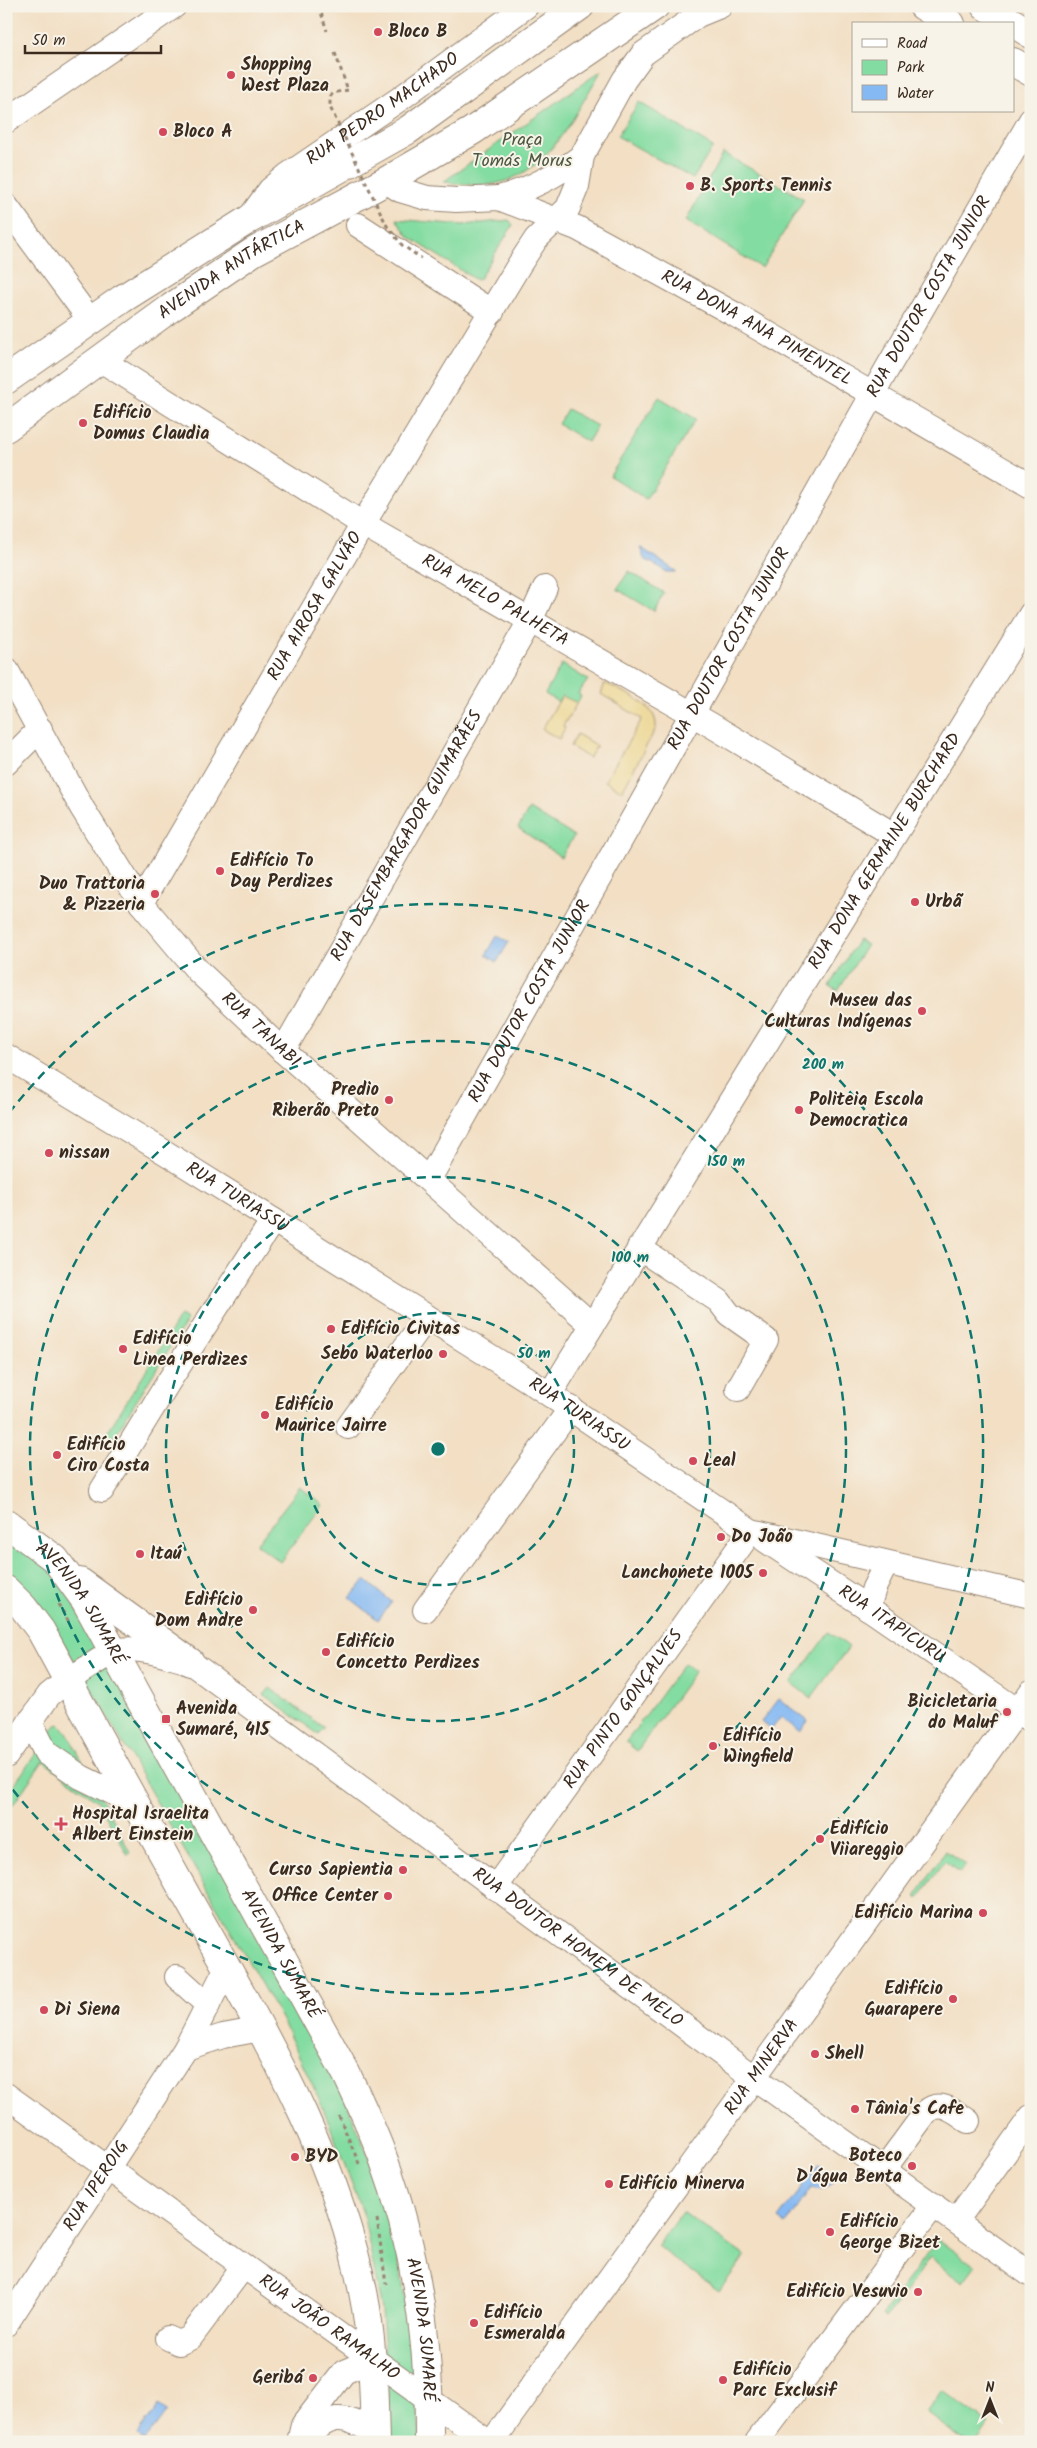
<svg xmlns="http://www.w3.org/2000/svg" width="1037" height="2448" viewBox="0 0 1037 2448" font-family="Kalam,sans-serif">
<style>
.green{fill:#83dca1;stroke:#5f8360}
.sand{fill:#eeda9e;stroke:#94825e}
.water{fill:#85b9f3;stroke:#607288}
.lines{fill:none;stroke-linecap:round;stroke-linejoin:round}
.minor-casing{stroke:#968471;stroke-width:26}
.major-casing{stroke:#968471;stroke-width:30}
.path{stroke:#968471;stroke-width:3;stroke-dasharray:4 4;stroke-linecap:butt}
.minor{stroke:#fff;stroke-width:24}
.major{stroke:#fff;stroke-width:28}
.path-bridge{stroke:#968471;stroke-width:3;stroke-dasharray:4 4;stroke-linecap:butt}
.ring{fill:none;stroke:#0f766e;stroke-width:2.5;stroke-dasharray:9 6}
.poi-dot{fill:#d1495b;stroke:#f7f3e8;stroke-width:2}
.labels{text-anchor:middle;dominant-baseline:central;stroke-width:4;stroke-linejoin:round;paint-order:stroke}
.poi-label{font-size:18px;font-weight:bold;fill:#3b2a1e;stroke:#f7f3e8;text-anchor:start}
.street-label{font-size:18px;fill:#3b2a1e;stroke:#f7f3e8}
.park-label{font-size:18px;fill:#4d563f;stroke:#f7f3e8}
.centre{fill:#0f766e;stroke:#f7f3e8;stroke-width:2.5}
.ring-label{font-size:15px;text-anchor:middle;font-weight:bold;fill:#0f766e;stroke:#f7f3e8;stroke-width:4;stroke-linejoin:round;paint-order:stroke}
</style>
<rect width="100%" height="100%" fill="#f7f3e8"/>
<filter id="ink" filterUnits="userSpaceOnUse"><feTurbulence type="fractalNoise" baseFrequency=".02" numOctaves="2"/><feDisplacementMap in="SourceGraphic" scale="10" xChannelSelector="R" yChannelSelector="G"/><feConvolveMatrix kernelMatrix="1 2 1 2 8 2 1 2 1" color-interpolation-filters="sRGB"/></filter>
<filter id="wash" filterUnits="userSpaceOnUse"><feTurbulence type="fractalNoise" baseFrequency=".0096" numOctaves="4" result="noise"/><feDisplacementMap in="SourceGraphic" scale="20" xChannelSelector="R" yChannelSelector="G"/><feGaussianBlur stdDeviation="1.12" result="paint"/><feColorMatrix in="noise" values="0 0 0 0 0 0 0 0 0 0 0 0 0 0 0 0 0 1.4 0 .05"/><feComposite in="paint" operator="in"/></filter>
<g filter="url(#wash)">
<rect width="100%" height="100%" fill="#f2dfc4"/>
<path class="green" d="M 602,70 C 573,116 548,179 486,185 C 472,186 457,183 443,182 Z
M 639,102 L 713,147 L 693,179 L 617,136 Z
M 723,153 L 804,199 L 762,268 L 686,221 Z
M 396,219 L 463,225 L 509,220 L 513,225 L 479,279 L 476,280 L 409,237 Z
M 659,397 L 696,419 L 646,499 L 610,476 Z
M 567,409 L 597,426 L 588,442 L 558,424 Z
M 629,571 L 664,593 L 654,611 L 617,589 Z
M 562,664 L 588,680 L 578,694 L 581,696 L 577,703 L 562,696 L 558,702 L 545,694 Z
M 529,809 L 574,836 L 561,857 L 518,828 Z
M 858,940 L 867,945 L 838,991 L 830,986 Z
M 180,1316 L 187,1320 L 112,1440 L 105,1436 Z
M 300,1487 L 323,1505 L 280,1562 L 256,1544 Z
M 6,1533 L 45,1558 L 121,1682 L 333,2068 L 390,2211 L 414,2348 L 420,2442 L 387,2442 L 388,2397 L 382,2310 L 363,2213 L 322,2105 L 283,2022 L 94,1693 L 35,1597 L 6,1570 Z
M 829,1632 L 849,1647 L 811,1698 L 791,1683 Z
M 684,1663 L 695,1671 L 637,1751 L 626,1742 Z
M 270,1688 L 324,1728 L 318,1734 L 264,1695 Z
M 60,1724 L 67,1732 L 130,1852 L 128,1855 L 98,1801 L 43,1761 L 6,1815 L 6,1796 L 56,1725 Z
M 946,1851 L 966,1865 L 960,1873 L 945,1861 L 918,1898 L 915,1896 Z
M 682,2212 L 745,2256 L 719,2291 L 657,2246 Z
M 938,2239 L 975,2266 L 963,2282 L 930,2258 L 886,2318 L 882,2315 Z
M 942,2390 L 989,2425 L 977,2442 L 966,2442 L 926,2413 Z"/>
<path class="sand" d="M 605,683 C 624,693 658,704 656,728 L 622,791 L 605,781 L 642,719 L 601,694 Z
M 562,696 L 577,703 L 563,726 L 565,728 L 559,739 L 542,729 Z
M 577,734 L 597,746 L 589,758 L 570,746 Z"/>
<path class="water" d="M 640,547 L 677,572 L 664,572 L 663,569 L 644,559 Z
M 497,936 L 509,942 L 497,962 L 486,955 Z
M 365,1580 L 392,1602 L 378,1620 L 350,1598 Z
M 779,1699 L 808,1721 L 800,1732 L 781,1717 L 771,1730 L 761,1722 Z
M 818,2164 L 833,2179 L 832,2184 L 822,2190 L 811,2188 L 786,2225 L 778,2219 Z
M 159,2405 L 167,2411 L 145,2441 L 137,2435 Z"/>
</g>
<g filter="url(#ink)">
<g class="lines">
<defs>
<g id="minor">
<path d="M 6,121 L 174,6"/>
<path id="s1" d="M 386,181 L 400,190 L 427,198 L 456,200 L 499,198 L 577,228 L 734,314 L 1031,486"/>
<path d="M 499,198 C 531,189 556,176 582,156"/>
<path d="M 6,206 L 90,320"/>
<path id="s2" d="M 248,220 L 270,190 L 288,175 L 401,98 L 526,6"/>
<path d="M 358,225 L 492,312"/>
<path id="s3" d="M 99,359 L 363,524 L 711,725 L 894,835"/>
<path id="s4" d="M 6,669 L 82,808 L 141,903 L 198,971 L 283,1051 L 592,1325"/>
<path d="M 6,763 L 40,729"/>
<path id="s5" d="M 141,903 L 363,524 L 519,265 L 536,239 L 568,208 L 577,186 L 582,156 L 624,80 L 643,54 L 698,15 L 720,6"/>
<path id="s6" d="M 283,1051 L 530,621 L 545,588"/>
<path id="s7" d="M 6,1056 L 166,1153 L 528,1380 L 751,1531 L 1031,1596"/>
<path id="s8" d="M 429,1179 L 887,369 L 1031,120"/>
<path d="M 639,1248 L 719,1301 L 729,1314 L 766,1340 L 738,1389"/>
<path id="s9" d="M 550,1394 L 1031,614"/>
<path d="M 348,1427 L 427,1317"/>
<path d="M 102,1490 L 169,1381 L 273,1220"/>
<path id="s10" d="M 765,1540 L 874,1612 L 1031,1720"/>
<path d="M 868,1608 L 874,1588 L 886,1564"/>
<path d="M 425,1610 L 571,1408"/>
<path d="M 30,1721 L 46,1753 L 81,1777 L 136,1804"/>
<path id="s11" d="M 6,1756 L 49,1695 L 68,1680 L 112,1652 C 136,1644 166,1656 190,1662 L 753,2077 L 1031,2275"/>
<path id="s12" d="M 495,1888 L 751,1531"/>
<path d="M 177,1977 L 208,2005"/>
<path d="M 186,2048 L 223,2036 L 261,2029"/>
<path id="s13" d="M 6,2095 L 488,2442"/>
<path d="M 884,2169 L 926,2112 C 940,2099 954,2112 968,2121"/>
<path d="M 956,2221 L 1031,2117"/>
<path id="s14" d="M 6,2324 L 186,2048 L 227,1967"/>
<path d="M 168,2338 L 179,2343 L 190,2338 L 243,2267"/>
<path d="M 303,2441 C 330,2413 342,2413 375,2433"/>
<path d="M 299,2442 L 303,2425 L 344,2372 L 372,2360"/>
<path id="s15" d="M 492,2442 L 1031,1692"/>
<path d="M 757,2442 L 934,2205"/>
</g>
<g id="major">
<path d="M 923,6 L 951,24"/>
<path d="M 985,6 L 1031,34"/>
<path d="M 1013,62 L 1031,72"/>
<path d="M 6,380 L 122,299 L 248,220 L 408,130 L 580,6"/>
<path id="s16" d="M 6,428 L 172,307 L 253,252 L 386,181 L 472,131 L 655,6"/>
<path id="s17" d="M 6,1523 L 55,1559 L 85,1600 L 347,2075 C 359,2101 372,2128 382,2155 C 416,2247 430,2344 429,2442"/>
<path d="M 80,1582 L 190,1662"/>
<path d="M 6,1590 L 23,1607 L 41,1631 C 89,1720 138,1809 187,1897 C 260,2027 341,2159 366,2308 C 373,2352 374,2397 375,2442"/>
</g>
</defs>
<use href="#minor" class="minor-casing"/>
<use href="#major" class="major-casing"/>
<path class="path" d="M 319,6 L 327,31
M 335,53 L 348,90
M 58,1604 L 69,1622
M 339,2116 L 360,2166
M 377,2219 L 386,2284"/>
<use href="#minor" class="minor"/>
<use href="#major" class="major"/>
<path class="path-bridge" d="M 348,90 L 333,93 L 330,97 L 330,107 L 387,226 L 402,245 L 421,258"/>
</g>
</g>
<g class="ring">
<circle cx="438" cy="1449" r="136"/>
<circle cx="438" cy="1449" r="272"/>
<circle cx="438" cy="1449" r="408"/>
<path d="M9 1113A545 545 0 1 1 9 1785"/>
</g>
<g class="poi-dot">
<circle cx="378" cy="32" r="5"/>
<circle cx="231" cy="75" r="5"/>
<circle cx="163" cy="132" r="5"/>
<circle cx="690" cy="186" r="5"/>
<circle cx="83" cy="423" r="5"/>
<circle cx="220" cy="871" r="5"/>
<circle cx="155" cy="894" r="5"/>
<circle cx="915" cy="902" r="5"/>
<circle cx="922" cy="1011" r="5"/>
<circle cx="389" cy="1100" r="5"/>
<circle cx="799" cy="1110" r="5"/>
<circle cx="49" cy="1153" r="5"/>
<circle cx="331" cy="1329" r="5"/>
<circle cx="123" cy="1349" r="5"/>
<circle cx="443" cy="1354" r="5"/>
<circle cx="265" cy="1415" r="5"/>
<circle cx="57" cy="1455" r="5"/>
<circle cx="693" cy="1461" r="5"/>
<circle cx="721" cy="1537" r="5"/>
<circle cx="140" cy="1554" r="5"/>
<circle cx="763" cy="1573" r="5"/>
<circle cx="253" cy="1610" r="5"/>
<circle cx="326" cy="1652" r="5"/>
<circle cx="1007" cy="1712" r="5"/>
<rect x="161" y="1714" width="10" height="10" rx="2.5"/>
<circle cx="713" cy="1746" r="5"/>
<path d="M58.5 1816.5h5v5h5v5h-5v5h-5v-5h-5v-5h5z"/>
<circle cx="820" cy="1839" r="5"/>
<circle cx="403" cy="1870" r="5"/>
<circle cx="388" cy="1896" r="5"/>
<circle cx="983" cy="1913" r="5"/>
<circle cx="953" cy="1999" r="5"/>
<circle cx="44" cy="2010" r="5"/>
<circle cx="815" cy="2054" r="5"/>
<circle cx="855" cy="2109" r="5"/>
<circle cx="295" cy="2157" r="5"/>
<circle cx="912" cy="2166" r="5"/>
<circle cx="609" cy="2184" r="5"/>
<circle cx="830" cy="2232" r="5"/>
<circle cx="918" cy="2292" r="5"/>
<circle cx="474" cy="2323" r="5"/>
<circle cx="313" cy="2378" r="5"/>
<circle cx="723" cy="2380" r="5"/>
</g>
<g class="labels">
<g class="poi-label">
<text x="388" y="32">Bloco B</text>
<text x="241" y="65">Shopping<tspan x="241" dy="21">West Plaza</tspan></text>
<text x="173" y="132">Bloco A</text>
<text x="700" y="186">B. Sports Tennis</text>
<text x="93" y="413">Edifício<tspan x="93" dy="21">Domus Claudia</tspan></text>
<text x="230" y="861">Edifício To<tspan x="230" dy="21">Day Perdizes</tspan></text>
<text x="145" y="884" text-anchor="end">Duo Trattoria<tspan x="145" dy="21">&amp; Pizzeria</tspan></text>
<text x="925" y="902">Urbã</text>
<text x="912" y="1001" text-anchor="end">Museu das<tspan x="912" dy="21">Culturas Indígenas</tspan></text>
<text x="379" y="1090" text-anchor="end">Predio<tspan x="379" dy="21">Riberão Preto</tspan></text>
<text x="809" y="1100">Politeia Escola<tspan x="809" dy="21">Democratica</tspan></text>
<text x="59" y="1153">nissan</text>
<text x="341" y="1329">Edifício Civitas</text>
<text x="133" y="1339">Edifício<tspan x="133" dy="21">Linea Perdizes</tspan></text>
<text x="433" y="1354" text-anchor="end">Sebo Waterloo</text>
<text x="275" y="1405">Edifício<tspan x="275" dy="21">Maurice Jairre</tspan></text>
<text x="67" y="1445">Edifício<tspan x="67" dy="21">Ciro Costa</tspan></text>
<text x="703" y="1461">Leal</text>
<text x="731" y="1537">Do João</text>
<text x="150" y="1554">Itaú</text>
<text x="753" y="1573" text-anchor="end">Lanchonete 1005</text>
<text x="243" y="1600" text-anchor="end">Edifício<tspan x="243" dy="21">Dom Andre</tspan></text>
<text x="336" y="1642">Edifício<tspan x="336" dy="21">Concetto Perdizes</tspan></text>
<text x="997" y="1702" text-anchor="end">Bicicletaria<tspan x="997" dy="21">do Maluf</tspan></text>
<text x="176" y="1709">Avenida<tspan x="176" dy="21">Sumaré, 415</tspan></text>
<text x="723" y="1736">Edifício<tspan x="723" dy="21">Wingfield</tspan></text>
<text x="72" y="1814">Hospital Israelita<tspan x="72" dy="21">Albert Einstein</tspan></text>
<text x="830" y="1829">Edifício<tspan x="830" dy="21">Viiareggio</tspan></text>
<text x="393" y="1870" text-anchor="end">Curso Sapientia</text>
<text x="378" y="1896" text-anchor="end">Office Center</text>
<text x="973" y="1913" text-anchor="end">Edifício Marina</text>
<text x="943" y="1989" text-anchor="end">Edifício<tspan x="943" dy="21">Guarapere</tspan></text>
<text x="54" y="2010">Di Siena</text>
<text x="825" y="2054">Shell</text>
<text x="865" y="2109">Tânia's Cafe</text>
<text x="902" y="2156" text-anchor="end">Boteco<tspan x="902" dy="21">D'água Benta</tspan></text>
<text x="305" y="2157">BYD</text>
<text x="619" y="2184">Edifício Minerva</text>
<text x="840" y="2222">Edifício<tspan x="840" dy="21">George Bizet</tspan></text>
<text x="908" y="2292" text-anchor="end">Edifício Vesuvio</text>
<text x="484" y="2313">Edifício<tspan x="484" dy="21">Esmeralda</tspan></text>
<text x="733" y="2370">Edifício<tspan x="733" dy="21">Parc Exclusif</tspan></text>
<text x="303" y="2378" text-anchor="end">Geribá</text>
</g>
<g class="street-label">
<text stroke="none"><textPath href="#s2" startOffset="176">RUA PEDRO MACHADO</textPath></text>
<text stroke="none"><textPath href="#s16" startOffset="276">AVENIDA ANTÁRTICA</textPath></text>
<text stroke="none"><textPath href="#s8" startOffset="1014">RUA DOUTOR COSTA JUNIOR</textPath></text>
<text stroke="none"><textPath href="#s1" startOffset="406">RUA DONA ANA PIMENTEL</textPath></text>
<text stroke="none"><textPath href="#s3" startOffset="464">RUA MELO PALHETA</textPath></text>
<text stroke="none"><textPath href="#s5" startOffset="344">RUA AIROSA GALVÃO</textPath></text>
<text stroke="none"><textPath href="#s8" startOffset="609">RUA DOUTOR COSTA JUNIOR</textPath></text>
<text stroke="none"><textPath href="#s6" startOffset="248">RUA DESEMBARGADOR GUIMARÃES</textPath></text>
<text stroke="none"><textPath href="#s9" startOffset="638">RUA DONA GERMAINE BURCHARD</textPath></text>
<text stroke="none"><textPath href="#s8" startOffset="204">RUA DOUTOR COSTA JUNIOR</textPath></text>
<text stroke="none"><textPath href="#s4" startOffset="445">RUA TANABI</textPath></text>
<text stroke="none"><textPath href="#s7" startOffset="271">RUA TURIASSU</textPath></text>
<text stroke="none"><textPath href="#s7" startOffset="676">RUA TURIASSU</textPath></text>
<text stroke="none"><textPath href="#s17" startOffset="112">AVENIDA SUMARÉ</textPath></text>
<text stroke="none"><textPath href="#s10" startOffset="152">RUA ITAPICURU</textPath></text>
<text stroke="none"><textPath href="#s12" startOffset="220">RUA PINTO GONÇALVES</textPath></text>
<text stroke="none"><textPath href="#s11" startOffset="712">RUA DOUTOR HOMEM DE MELO</textPath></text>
<text stroke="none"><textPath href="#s17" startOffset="516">AVENIDA SUMARÉ</textPath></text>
<text stroke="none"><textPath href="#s15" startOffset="462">RUA MINERVA</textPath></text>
<text stroke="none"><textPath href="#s14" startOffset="165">RUA IPEROIG</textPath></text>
<text stroke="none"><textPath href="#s13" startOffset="398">RUA JOÃO RAMALHO</textPath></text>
<text stroke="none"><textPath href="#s17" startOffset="921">AVENIDA SUMARÉ</textPath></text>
</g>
<g class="park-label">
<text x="522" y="140">Praça<tspan x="522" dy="21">Tomás Morus</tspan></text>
</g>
</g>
<circle cx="438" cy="1449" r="8" class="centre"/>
<g class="ring-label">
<text x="823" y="1069">200 m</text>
<text x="726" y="1166">150 m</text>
<text x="630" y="1262">100 m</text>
<text x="534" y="1358">50 m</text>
</g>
<rect width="1037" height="2448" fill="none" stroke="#f7f3e8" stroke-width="25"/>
<rect x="852" y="22" width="162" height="90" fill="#f7f3e8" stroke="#aca397"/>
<rect x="862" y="39" width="25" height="8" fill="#ffffff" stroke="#aca397"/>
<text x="897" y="48" font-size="15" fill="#3b2a1e">Road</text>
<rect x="862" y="60" width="25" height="15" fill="#83dca1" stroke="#aca397"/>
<text x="897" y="72" font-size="15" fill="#3b2a1e">Park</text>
<rect x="862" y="85" width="25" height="15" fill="#85b9f3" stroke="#aca397"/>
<text x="897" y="98" font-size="15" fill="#3b2a1e">Water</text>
<g transform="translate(990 2400)" stroke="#f7f3e8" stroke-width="4" paint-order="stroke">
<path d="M0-4L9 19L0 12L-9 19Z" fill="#3b2a1e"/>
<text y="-8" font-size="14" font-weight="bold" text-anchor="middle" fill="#3b2a1e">N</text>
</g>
<path d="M25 45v8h136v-8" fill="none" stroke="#3b2a1e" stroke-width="2.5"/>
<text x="32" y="45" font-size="15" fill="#3b2a1e" stroke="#f7f3e8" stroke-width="4" paint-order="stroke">50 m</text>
</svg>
